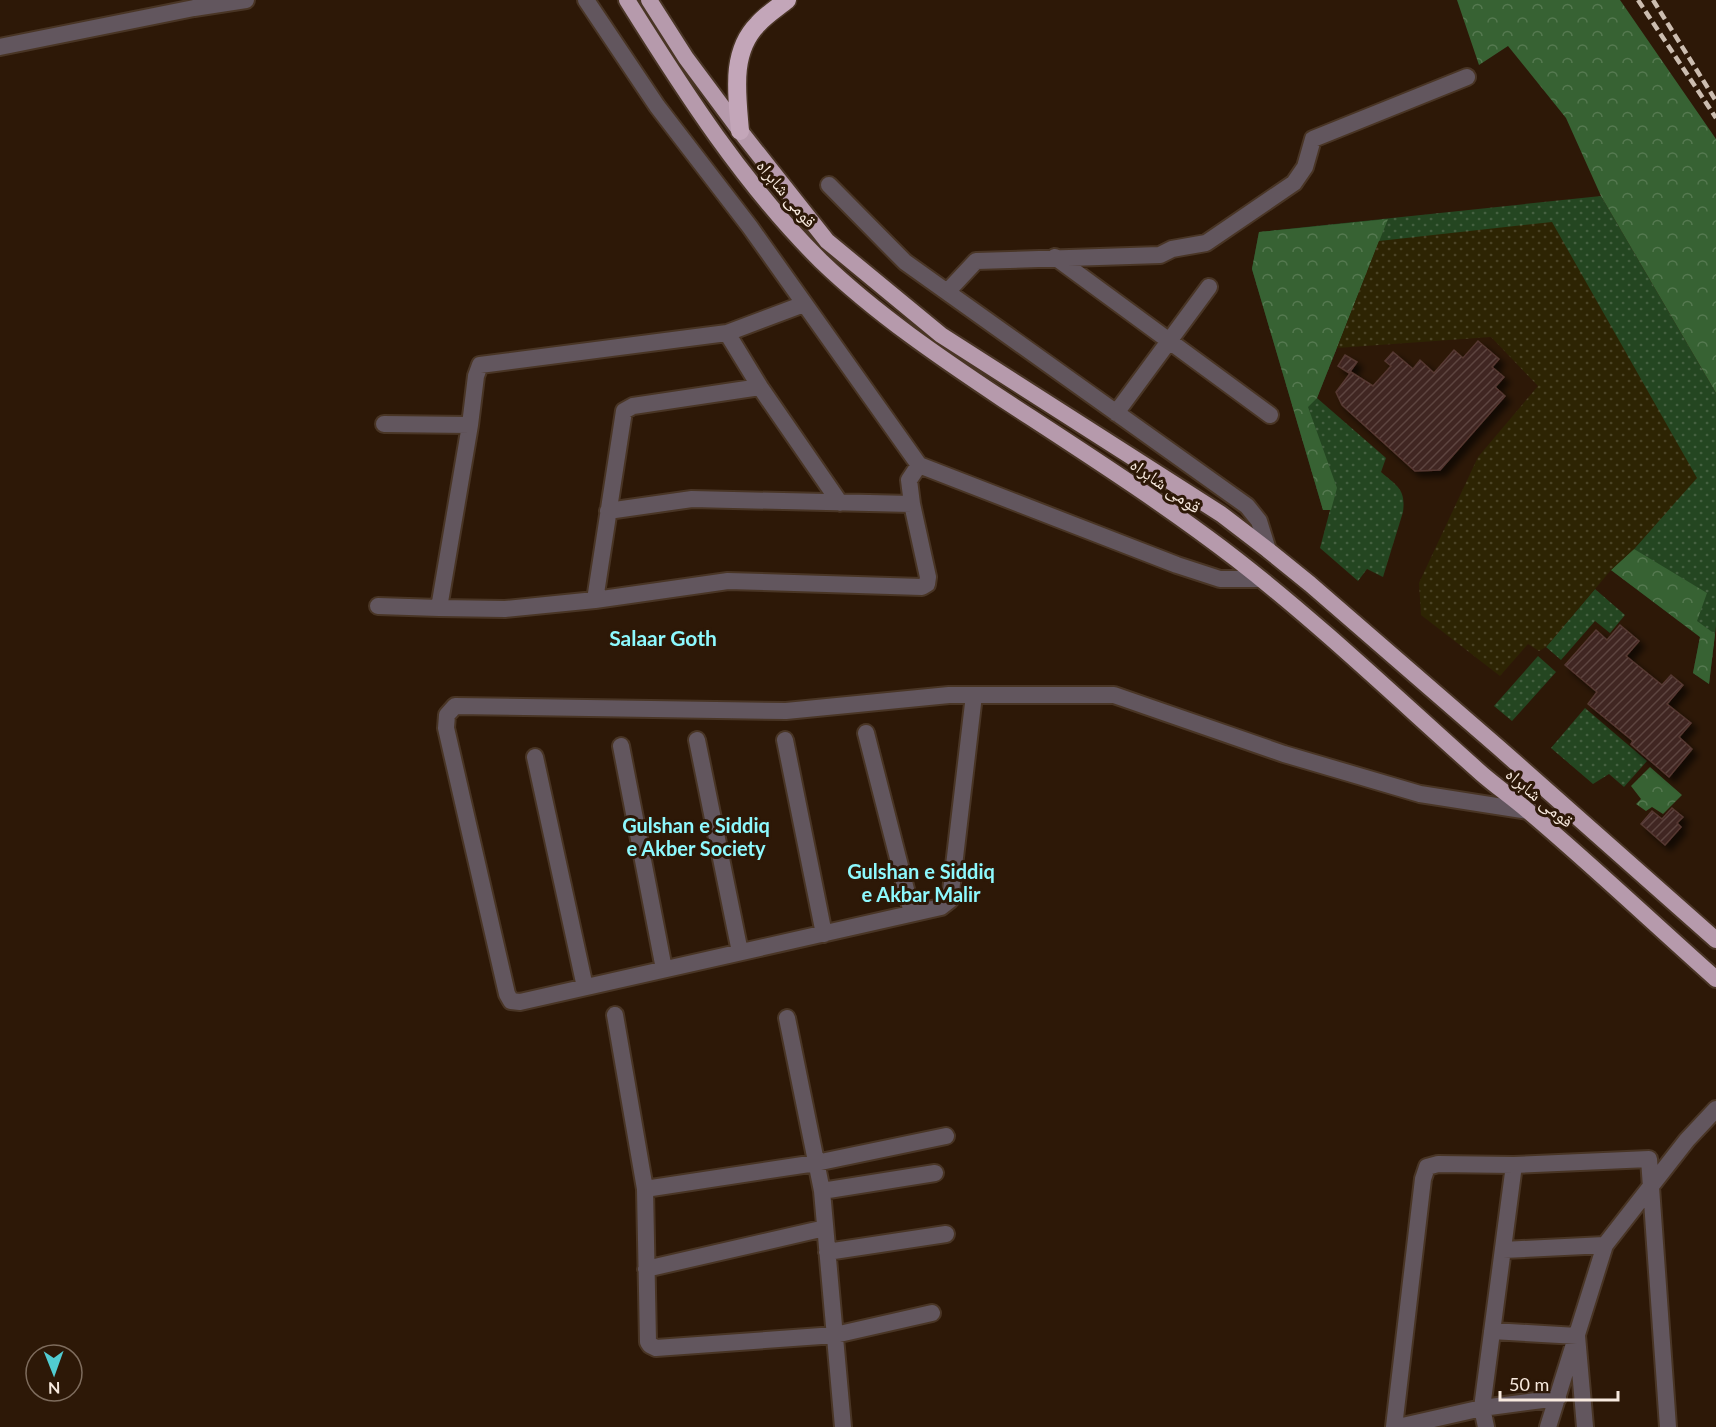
<svg xmlns="http://www.w3.org/2000/svg" width="1716" height="1427" viewBox="0 0 1716 1427" font-family="Lato,'Noto Naskh Arabic',sans-serif">
<style>
.grass{fill:url(#grass-dots)}
.forest{fill:url(#forest-crowns)}
.sand{fill:url(#sand-dots)}
.building{fill:url(#building-hatch);stroke:#553832;stroke-width:1.5;filter:url(#shadow)}
.lines{fill:none;stroke-linecap:round;stroke-linejoin:round}
.minor-casing{stroke:#493525;stroke-width:20}
.trunk-casing{stroke:#493525;stroke-width:20}
.motorway-casing{stroke:#493525;stroke-width:21}
.minor{stroke:#62565e;stroke-width:16}
.trunk{stroke:#b69aac;stroke-width:16}
.motorway{stroke:#c3a6b9;stroke-width:18}
.rail{stroke:#ccbdb0;stroke-width:4.5;stroke-dasharray:9 4.5;stroke-linecap:butt}
.labels{text-anchor:middle;dominant-baseline:central;stroke-width:6;stroke-linejoin:round;paint-order:stroke}
.street-label{font-size:18px;fill:#f8eadf;stroke:#2d1807}
.neighbourhood-label{font-size:20px;font-weight:bold;fill:#8df9fe;stroke:#2d1807}
.quarter-label{font-size:21px;font-weight:bold;fill:#8df9fe;stroke:#2d1807}
</style>
<defs>
<pattern id="grass-dots" width="8" height="8" patternUnits="userSpaceOnUse" patternTransform="scale(1.5)"><rect width="8" height="8" fill="#244621"/><path d="M2 2h.1M6 6h.1" fill="none" stroke="#456141" stroke-width="1.8" stroke-linecap="round"/></pattern>
<pattern id="forest-crowns" width="20" height="18" patternUnits="userSpaceOnUse" patternTransform="scale(1.5)"><rect width="20" height="18" fill="#376233"/><path d="M2 6a3 3 0 1 1 6 0M12 15a3 3 0 1 1 6 0" fill="none" stroke="#557950"/></pattern>
<pattern id="sand-dots" width="8" height="8" patternUnits="userSpaceOnUse" patternTransform="scale(1.5)"><rect width="8" height="8" fill="#2d2403"/><path d="M2 2h.1M6 6h.1" fill="none" stroke="#4c4427" stroke-width="1.8" stroke-linecap="round"/></pattern>
<pattern id="building-hatch" width="6" height="6" patternUnits="userSpaceOnUse" patternTransform="scale(1.5)"><rect width="6" height="6" fill="#412520"/><path d="M-1 1l2-2M0 6l6-6M5 7l2-2" fill="none" stroke="#5d4540"/></pattern>
<filter id="shadow"><feDropShadow dx="5.5" dy="5.5" stdDeviation="3" flood-color="#0009"/></filter>
</defs>
<rect width="100%" height="100%" fill="#2d1807"/>
<path class="grass" d="M 1601,196 L 1716,393 L 1716,626 L 1709,684 L 1693,673 L 1700,637 L 1611,570 L 1634,549 L 1696,478 L 1379,241 L 1317,398 L 1386,458 L 1381,472 C 1397,486 1406,489 1403,512 L 1383,577 L 1367,569 L 1358,581 L 1320,548 L 1330,510 L 1323,510 L 1252,269 L 1259,232 Z
M 1595,589 L 1625,615 L 1610,633 L 1595,621 L 1561,660 L 1546,647 Z
M 1538,656 L 1556,672 L 1512,721 L 1494,706 Z
M 1585,708 L 1647,761 L 1624,787 L 1609,774 L 1593,784 L 1551,748 Z"/>
<path class="forest" d="M 1457,0 L 1620,0 L 1716,139 L 1716,393 L 1601,196 L 1566,118 L 1508,46 L 1479,65 Z
M 1388,219 L 1317,398 L 1308,407 L 1337,488 L 1331,510 L 1323,510 L 1252,269 L 1259,232 Z
M 1634,549 L 1707,593 L 1697,621 L 1715,634 L 1709,684 L 1693,673 L 1700,637 L 1611,570 Z
M 1650,767 L 1682,795 L 1663,814 L 1652,807 L 1646,811 L 1636,804 L 1641,799 L 1631,786 Z"/>
<path class="sand" d="M 1552,222 L 1697,478 L 1634,549 L 1611,570 L 1546,647 L 1539,651 L 1528,644 L 1500,676 L 1421,615 L 1419,583 L 1478,457 L 1538,386 L 1491,337 L 1337,348 L 1379,241 Z"/>
<path class="building" d="M 1478,341 L 1499,359 L 1492,367 L 1504,377 L 1495,387 L 1505,396 L 1440,470 L 1415,471 L 1342,405 L 1336,392 L 1351,372 L 1373,386 L 1391,366 L 1385,361 L 1393,352 L 1413,369 L 1420,360 L 1434,373 L 1454,350 L 1463,358 Z
M 1345,355 L 1357,362 L 1349,373 L 1338,366 Z
M 1620,625 L 1639,641 L 1626,656 L 1662,685 L 1671,675 L 1683,685 L 1667,704 L 1691,723 L 1679,737 L 1692,749 L 1669,777 L 1631,744 L 1633,741 L 1588,704 L 1597,692 L 1565,665 L 1596,630 L 1607,640 Z
M 1672,808 L 1683,817 L 1677,823 L 1681,827 L 1665,845 L 1641,824 L 1652,811 L 1662,819 Z"/>
<g class="lines">
<defs>
<path id="minor" d="M 586,0 L 657,106 L 750,227 L 919,465 L 1177,565 L 1220,579 L 1260,579
M 0,47 L 194,8 L 246,0
M 829,185 L 905,262 L 1247,506 L 1259,521 L 1268,550
M 1055,257 L 1270,415
M 947,292 L 976,261 L 1160,255 L 1172,249 L 1206,243 L 1294,183 L 1305,167 L 1313,139 L 1467,77
M 727,333 L 760,387 L 840,503
M 760,387 L 633,406 L 624,411 L 595,600 L 728,581 L 922,587 L 927,584 L 928,577 L 912,504
M 1116,413 L 1209,287
M 384,424 L 470,425
M 608,511 L 692,499 L 912,504 L 909,480 L 919,465
M 595,600 L 505,609 L 439,608 L 470,425 L 476,376 L 480,365 L 727,333 L 804,304
M 378,606 L 439,608
M 974,695 L 950,900 L 941,907 L 520,1002 L 511,1001 L 507,994 L 446,728 L 447,715 L 455,706 L 786,711 L 949,695 L 1114,695 L 1284,754 L 1420,794 L 1528,811
M 866,733 L 912,913
M 697,740 L 740,952
M 785,740 L 824,934
M 621,746 L 664,969
M 535,757 L 585,987
M 615,1015 L 645,1189 L 648,1342 L 650,1345 L 656,1348 L 835,1335 L 932,1313
M 787,1018 L 822,1191 L 843,1427
M 645,1189 L 816,1163 L 946,1136
M 822,1191 L 935,1173
M 1503,1250 L 1605,1245
M 827,1252 L 946,1234
M 646,1269 L 825,1228
M 1492,1331 L 1577,1336 L 1585,1427
M 1394,1427 L 1423,1179 L 1427,1167 L 1438,1164 L 1514,1165 L 1649,1159 L 1668,1427
M 1398,1427 L 1482,1408 L 1558,1398
M 1486,1427 L 1482,1408 L 1514,1165
M 1548,1427 L 1605,1245 L 1687,1140 L 1716,1109"/>
<path id="trunk" d="M 627,0 C 684,91 744,185 821,261 C 876,314 941,358 1004,400 C 1082,451 1162,502 1236,559 C 1322,626 1401,702 1482,774 C 1497,787 1513,798 1528,811 C 1592,865 1653,923 1716,979
M 649,0 L 686,58 L 744,136 L 827,241 L 941,335 L 1221,514 L 1268,550 L 1310,584 L 1498,747 L 1716,940"/>
<path id="motorway" d="M 740,131 C 737,94 730,52 758,24 C 766,15 777,8 787,0"/>
</defs>
<use href="#minor" class="minor-casing"/>
<use href="#trunk" class="trunk-casing"/>
<use href="#motorway" class="motorway-casing"/>
<use href="#minor" class="minor"/>
<use href="#trunk" class="trunk"/>
<use href="#motorway" class="motorway"/>
<path class="rail" d="M 1638,0 L 1716,118
M 1653,0 L 1716,101"/>
</g>
<g class="labels">
<g class="street-label">
<text transform="translate(787 193) rotate(50)">قومی شاہراہ</text>
<text transform="translate(1166 485) rotate(35)">قومی شاہراہ</text>
<text transform="translate(1540 797) rotate(40)">قومی شاہراہ</text>
</g>
<g class="neighbourhood-label">
<text x="696" y="825">Gulshan e Siddiq<tspan x="696" dy="23">e Akber Society</tspan></text>
<text x="921" y="871">Gulshan e Siddiq<tspan x="921" dy="23">e Akbar Malir</tspan></text>
</g>
<g class="quarter-label">
<text x="663" y="637">Salaar Goth</text>
</g>
</g>
<g transform="translate(54 1373) rotate(179)"><circle r="28" fill="#2d1807" stroke="#7e6c5d" stroke-width="1.5"/>
<path d="M0-4.5L10 22L0 15L-10 22Z" fill="#51ccd2"/>
<text y="-9" font-size="16" font-weight="bold" text-anchor="middle" fill="#f8eadf">N</text>
</g>
<path d="M1500 1391v9h118v-9" fill="none" stroke="#f8eadf" stroke-width="3"/>
<text x="1509" y="1391" font-size="18" fill="#f8eadf" stroke="#2d1807" stroke-width="4.5" paint-order="stroke">50 m</text>
</svg>
